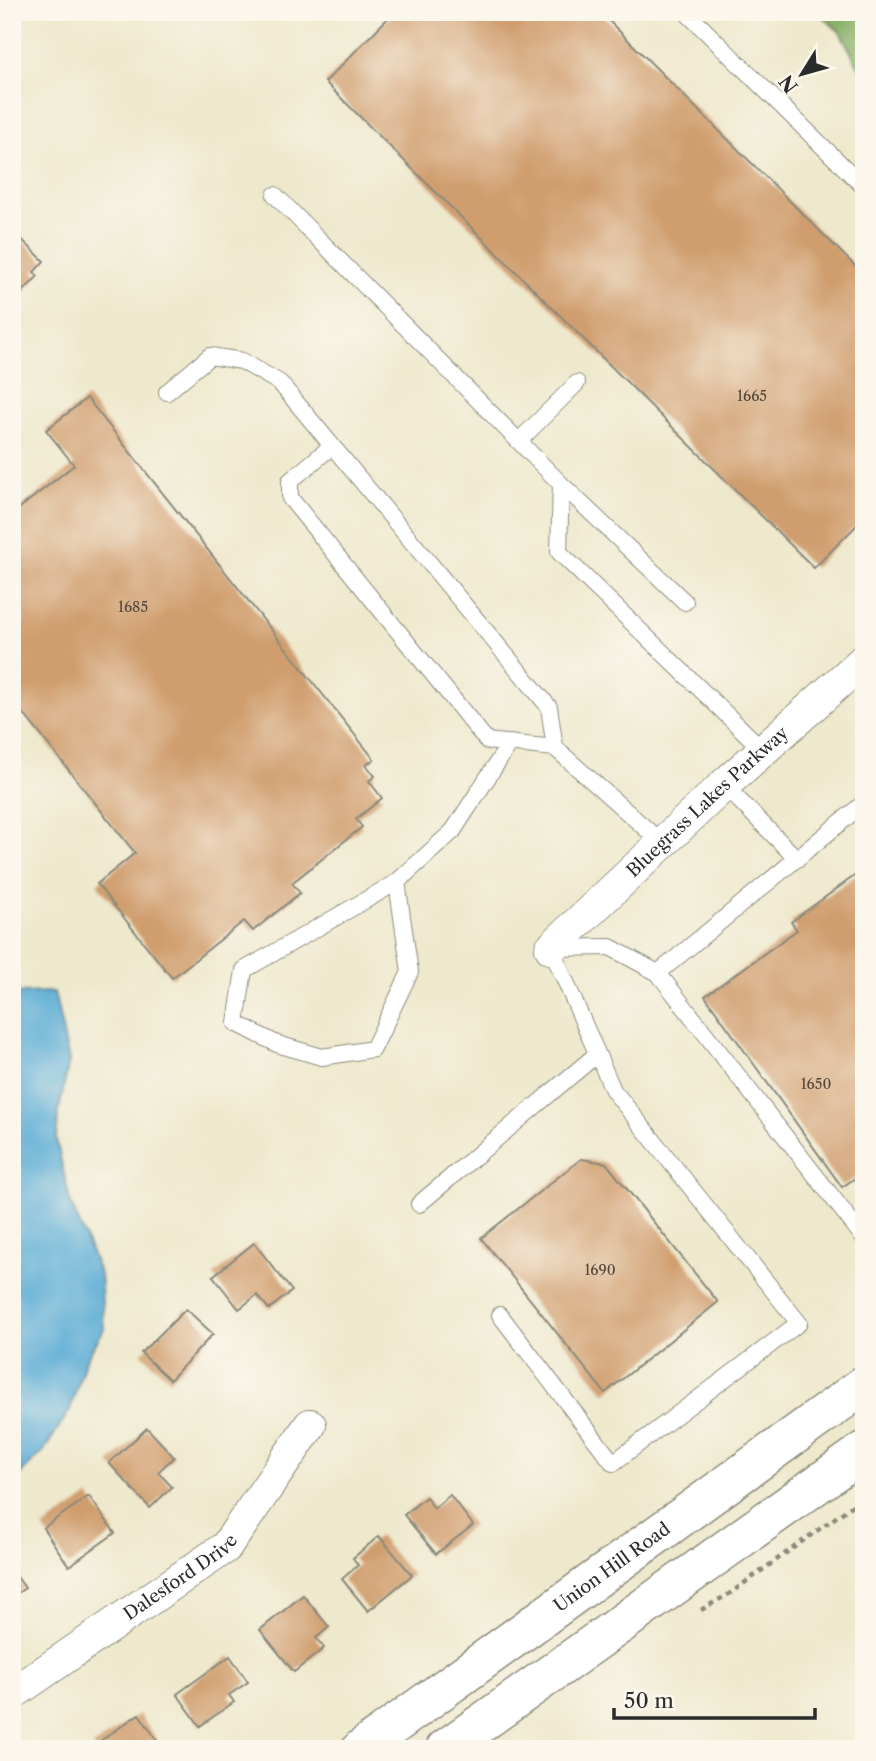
<svg xmlns="http://www.w3.org/2000/svg" width="876" height="1761" viewBox="0 0 876 1761" font-family="'Libre Caslon Text',serif">
<style>
.forest{fill:#83ac62;stroke:#576c46;stroke-width:2}
.water{fill:#5aacd5;stroke:#426c80;stroke-width:2}
.building{fill:#d09e6e}
.lines{fill:none;stroke-linecap:round;stroke-linejoin:round}
.service-casing{stroke:#8c8a7c;stroke-width:18}
.minor-casing{stroke:#8c8a7c;stroke-width:34}
.tertiary-casing{stroke:#8c8a7c;stroke-width:41}
.path{stroke:#8c8a7c;stroke-width:4.5;stroke-dasharray:5 5;stroke-linecap:butt}
.service{stroke:#fff;stroke-width:16}
.minor{stroke:#fff;stroke-width:32}
.tertiary{stroke:#fff;stroke-width:38}
.labels{text-anchor:middle;dominant-baseline:central;stroke-width:6;stroke-linejoin:round;paint-order:stroke}
.number-label{font-size:14px;fill:#54483c}
.street-label{font-size:18px;fill:#2b2b2b;stroke:#fbf7ec}
</style>
<rect width="100%" height="100%" fill="#fbf7ec"/>
<filter id="ink" filterUnits="userSpaceOnUse"><feTurbulence type="fractalNoise" baseFrequency=".0143" numOctaves="2"/><feDisplacementMap in="SourceGraphic" scale="14" xChannelSelector="R" yChannelSelector="G"/><feConvolveMatrix kernelMatrix="1 2 1 2 8 2 1 2 1" color-interpolation-filters="sRGB"/></filter>
<filter id="wash" filterUnits="userSpaceOnUse"><feTurbulence type="fractalNoise" baseFrequency=".00686" numOctaves="4" result="noise"/><feDisplacementMap in="SourceGraphic" scale="28" xChannelSelector="R" yChannelSelector="G"/><feGaussianBlur stdDeviation="1.57" result="paint"/><feColorMatrix in="noise" values="0 0 0 0 0 0 0 0 0 0 0 0 0 0 0 0 0 1.4 0 .05"/><feComposite in="paint" operator="in"/></filter>
<g filter="url(#wash)">
<rect width="100%" height="100%" fill="#eee8cc"/>
<path class="forest" d="M 818,12 L 864,12 L 864,76 L 840,32 Z"/>
<path class="water" d="M 54,992 L 69,1061 L 59,1110 L 56,1139 L 70,1201 L 100,1275 L 104,1329 L 85,1361 L 70,1410 L 43,1452 L 12,1482 L 12,993 Z"/>
<g id="blocks">
<path class="building" d="M 394,12 L 600,12 L 864,275 L 864,518 L 814,568 L 325,82 Z
M 12,230 L 44,261 L 34,272 L 38,276 L 12,303 Z
M 87,398 L 374,759 L 366,765 L 375,776 L 369,781 L 382,798 L 356,819 L 362,827 L 292,883 L 300,893 L 253,931 L 244,921 L 172,978 L 97,884 L 135,853 L 12,699 L 12,514 L 74,465 L 46,430 Z
M 864,869 L 864,1172 L 842,1187 L 705,996 L 797,930 L 791,922 Z
M 581,1159 L 606,1163 L 718,1302 L 605,1393 L 481,1238 Z
M 254,1243 L 292,1291 L 269,1309 L 257,1295 L 239,1309 L 213,1276 Z
M 186,1309 L 213,1334 L 170,1380 L 141,1353 Z
M 147,1428 L 174,1457 L 158,1472 L 172,1487 L 150,1508 L 109,1463 Z
M 450,1495 L 473,1525 L 436,1554 L 404,1515 L 426,1497 L 434,1508 Z
M 89,1496 L 115,1533 L 69,1566 L 43,1528 Z
M 379,1536 L 412,1575 L 368,1611 L 342,1579 L 358,1565 L 353,1558 Z
M 12,1570 L 25,1588 L 12,1597 Z
M 303,1595 L 329,1627 L 316,1638 L 324,1648 L 294,1672 L 260,1630 Z
M 230,1656 L 248,1682 L 229,1695 L 234,1702 L 200,1726 L 177,1694 Z
M 139,1714 L 163,1749 L 95,1749 L 93,1746 Z"/>
</g>
</g>
<g filter="url(#ink)">
<use href="#blocks" fill-opacity="0" stroke="#8c8a7c" stroke-width="2"/>
<g class="lines">
<defs>
<path id="service" d="M 686,12 L 864,187
M 275,195 L 561,484 L 559,552 L 763,750
M 167,392 L 210,356 L 242,361 L 280,383 L 549,707 L 555,748
M 519,441 L 577,383
M 332,446 L 290,481 L 290,498 L 487,741 L 555,748 L 662,843
M 561,484 L 685,602
M 724,785 L 797,859
M 864,803 L 658,973 L 864,1238
M 397,882 L 410,972 L 373,1049 L 322,1057 L 277,1044 L 236,1023 L 244,970 L 397,882 L 453,831 L 510,743
M 419,1204 L 597,1054
M 500,1315 L 613,1463 L 799,1323 L 613,1090 L 551,948 L 610,947 L 658,973"/>
<g id="minor">
<path id="s1" d="M 551,948 L 724,785 L 864,660"/>
<path id="s2" d="M 12,1694 L 226,1547 L 310,1425"/>
</g>
<g id="tertiary">
<path id="s3" d="M 361,1749 L 864,1385"/>
<path d="M 445,1749 L 864,1451"/>
</g>
</defs>
<use href="#service" class="service-casing"/>
<use href="#minor" class="minor-casing"/>
<use href="#tertiary" class="tertiary-casing"/>
<path class="path" d="M 701,1610 L 729,1594 L 864,1497"/>
<use href="#service" class="service"/>
<use href="#minor" class="minor"/>
<use href="#tertiary" class="tertiary"/>
</g>
</g>
<g class="labels">
<g class="number-label">
<text x="752" y="396">1665</text>
<text x="133" y="607">1685</text>
<text x="816" y="1084">1650</text>
<text x="600" y="1270">1690</text>
</g>
<g class="street-label">
<text stroke="none"><textPath href="#s1" startOffset="214">Bluegrass Lakes Parkway</textPath></text>
<text stroke="none"><textPath href="#s3" startOffset="310">Union Hill Road</textPath></text>
<text stroke="none"><textPath href="#s2" startOffset="205">Dalesford Drive</textPath></text>
</g>
</g>
<rect width="876" height="1761" fill="none" stroke="#fbf7ec" stroke-width="42"/>
<g transform="translate(802 74) rotate(233)" stroke="#fbf7ec" stroke-width="5" paint-order="stroke">
<path d="M0-5L12 26L0 18L-12 26Z" fill="#2b2b2b"/>
<text y="-10" font-size="19" font-weight="bold" text-anchor="middle" fill="#2b2b2b">N</text>
</g>
<path d="M614 1708v10h201v-10" fill="none" stroke="#2b2b2b" stroke-width="3.5"/>
<text x="624" y="1708" font-size="21" fill="#2b2b2b" stroke="#fbf7ec" stroke-width="5" paint-order="stroke">50 m</text>
</svg>
